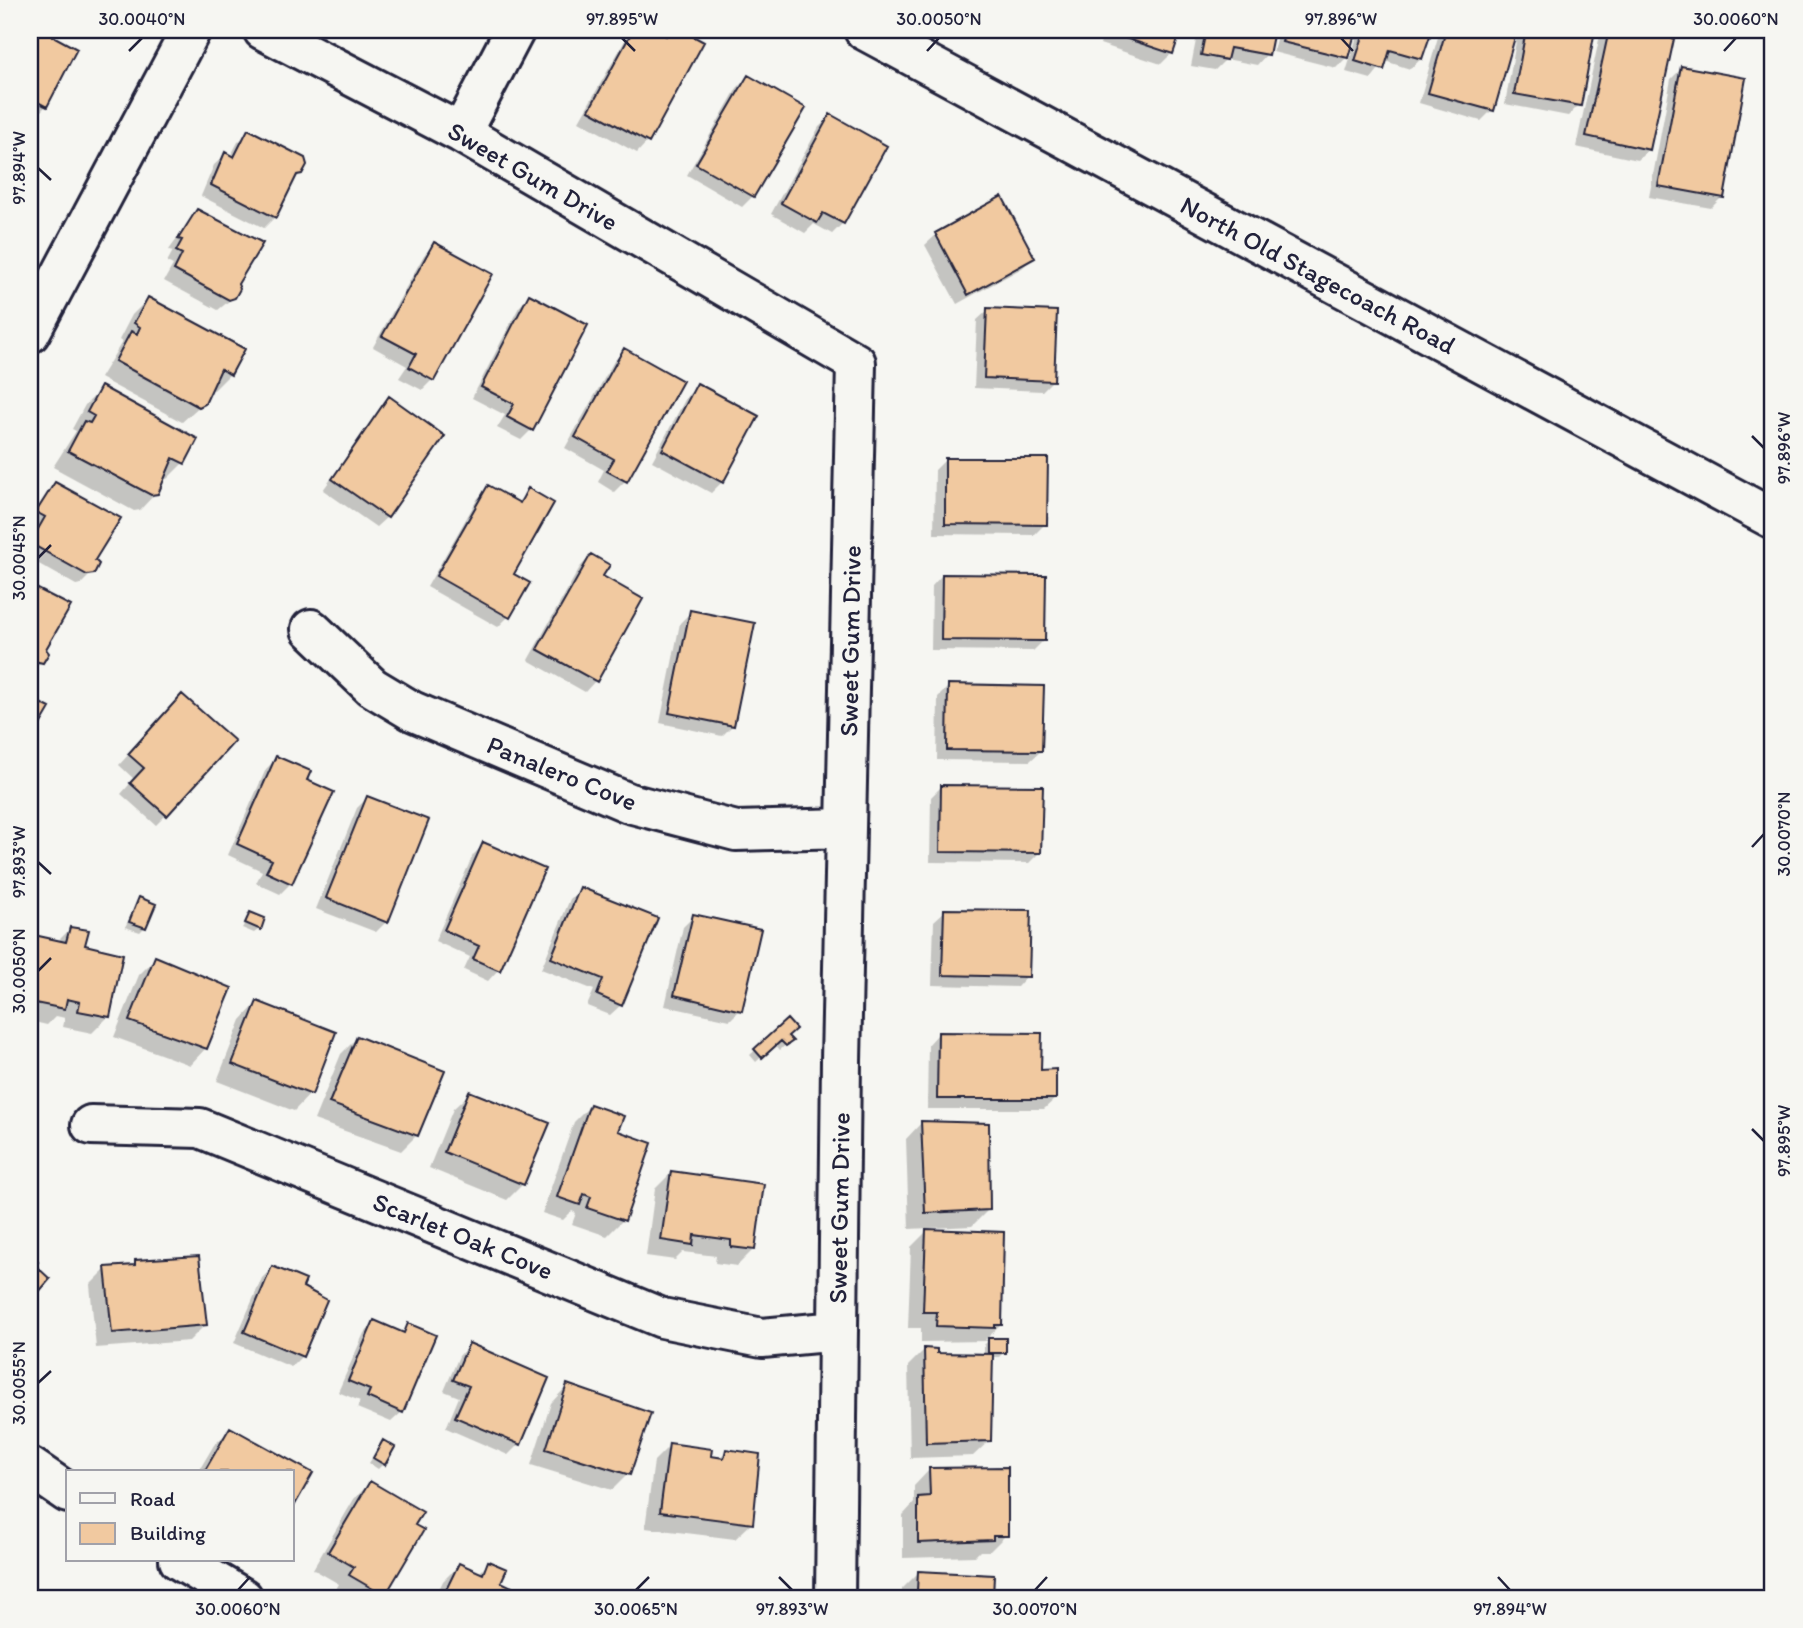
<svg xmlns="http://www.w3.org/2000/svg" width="1803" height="1628" viewBox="0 0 1803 1628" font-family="Itim,sans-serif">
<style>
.shadow{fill:#0003}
.building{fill:#f1c9a0;stroke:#22223b;stroke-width:2}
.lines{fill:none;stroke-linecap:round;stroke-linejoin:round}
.minor-casing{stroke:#22223b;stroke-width:44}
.minor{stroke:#f6f6f2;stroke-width:38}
.ticks{fill:none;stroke:#22223b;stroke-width:2.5}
.labels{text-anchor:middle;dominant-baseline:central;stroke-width:5;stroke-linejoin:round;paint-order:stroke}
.street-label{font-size:26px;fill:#22223b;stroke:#f6f6f2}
.neatline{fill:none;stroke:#22223b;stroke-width:2.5}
.ticks-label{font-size:18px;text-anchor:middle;fill:#22223b}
</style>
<rect width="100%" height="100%" fill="#f6f6f2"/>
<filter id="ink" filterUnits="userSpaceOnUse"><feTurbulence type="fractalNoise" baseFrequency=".0143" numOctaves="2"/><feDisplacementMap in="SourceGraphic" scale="14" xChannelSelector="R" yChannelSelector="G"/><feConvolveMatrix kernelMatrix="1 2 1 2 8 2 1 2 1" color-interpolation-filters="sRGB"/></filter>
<g filter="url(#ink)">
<path class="shadow" d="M 30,30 L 38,30 L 75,49 L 46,106 L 30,122 Z
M 631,30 L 652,30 L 663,36 L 670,30 L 679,30 L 702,43 L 647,142 L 637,153 L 579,121 Z
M 1105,30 L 1179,30 L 1172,53 L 1161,64 L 1100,44 Z
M 1198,30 L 1272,30 L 1267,54 L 1257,65 L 1226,59 L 1215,70 L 1191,66 Z
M 1278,30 L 1354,30 L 1347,57 L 1336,68 L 1273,52 Z
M 1359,30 L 1430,30 L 1421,59 L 1410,69 L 1385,61 L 1371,79 L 1346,72 Z
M 1440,30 L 1515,30 L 1492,110 L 1481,121 L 1419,103 Z
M 1518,30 L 1593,30 L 1579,105 L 1568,116 L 1505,104 Z
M 1601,30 L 1641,30 L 1649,149 L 1638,160 L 1576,147 Z
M 1682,68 L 1722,197 L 1711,208 L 1649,197 L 1671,79 Z
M 748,77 L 804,109 L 753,196 L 742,207 L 687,175 L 737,88 Z
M 830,117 L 843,223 L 832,234 L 814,224 L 805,233 L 771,214 L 819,127 Z
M 249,132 L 301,173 L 291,183 L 275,217 L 264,228 L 201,196 L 214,165 L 225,155 L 230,157 L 238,142 Z
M 1001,199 L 1033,258 L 1022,268 L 957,304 L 925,245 L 936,235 Z
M 197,211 L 236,284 L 234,297 L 218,310 L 164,281 L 173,265 L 167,262 L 173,251 L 169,250 Z
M 435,244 L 432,380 L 422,390 L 399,378 L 407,366 L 373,347 L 424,255 Z
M 530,296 L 531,430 L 521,440 L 497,428 L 505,415 L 472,398 L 519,307 Z
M 148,299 L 230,374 L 214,390 L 210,388 L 203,403 L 182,422 L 100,378 L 122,342 L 119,340 L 132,315 Z
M 988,310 L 1053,380 L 1042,391 L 974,388 L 977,320 Z
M 625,350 L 680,382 L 625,481 L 614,492 L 598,482 L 604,470 L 565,448 L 614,361 Z
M 698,386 L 722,482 L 711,493 L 652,461 L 687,396 Z
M 102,389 L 196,439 L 183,463 L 167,479 L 163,477 L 156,493 L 140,510 L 134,511 L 53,467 L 76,431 L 72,429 L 85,405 Z
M 389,399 L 387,517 L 376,527 L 323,490 Z
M 946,459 L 1045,524 L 1034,535 L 934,534 L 935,470 Z
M 56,484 L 93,561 L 92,573 L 81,584 L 76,585 L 30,559 L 30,539 L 36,528 L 30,525 L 30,518 Z
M 489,487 L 517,503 L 528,491 L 511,575 L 508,617 L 498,627 L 427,587 L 478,498 Z
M 591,556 L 601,577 L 641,600 L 595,681 L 585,692 L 528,660 L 580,567 Z
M 942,575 L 1044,640 L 1033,651 L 931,650 L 932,586 Z
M 30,587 L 68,607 L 44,649 L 41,662 L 30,674 Z
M 691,612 L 733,725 L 722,736 L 660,723 L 680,623 Z
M 949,686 L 1041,751 L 1030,761 L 937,760 L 938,697 Z
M 172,707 L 166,815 L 156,825 L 121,794 L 134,779 L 119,765 Z
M 277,758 L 304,781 L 291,883 L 280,894 L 256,883 L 262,871 L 228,855 L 266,769 Z
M 942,786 L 1039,853 L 1029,863 L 930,862 L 931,797 Z
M 367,798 L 386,922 L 376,932 L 316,909 L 357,808 Z
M 484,844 L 498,970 L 488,981 L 464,970 L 470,957 L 435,941 L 473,855 Z
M 581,889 L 621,1005 L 610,1015 L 587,1006 L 594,990 L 541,969 L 570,899 Z
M 139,899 L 145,927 L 140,932 L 125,927 Z
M 945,911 L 1027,976 L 1017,987 L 932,985 L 934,921 Z
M 251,914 L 259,929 L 254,933 L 242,928 Z
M 694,916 L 740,1010 L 730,1020 L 665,1006 L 683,927 Z
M 70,929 L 83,947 L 108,1017 L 92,1033 L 63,1027 L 65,1018 L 56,1016 L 47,1025 L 30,1021 L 30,942 L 34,937 L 57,942 Z
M 155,959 L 206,1048 L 190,1065 L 114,1037 L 139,975 Z
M 257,1003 L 334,1033 L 310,1094 L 294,1111 L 217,1081 L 241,1020 Z
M 787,1021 L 786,1036 L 790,1041 L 780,1050 L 775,1044 L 756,1062 L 750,1055 Z
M 938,1034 L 1039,1072 L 1055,1099 L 1044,1109 L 927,1109 L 928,1045 Z
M 357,1038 L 417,1135 L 401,1151 L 314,1120 L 341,1054 Z
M 470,1093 L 523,1184 L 507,1200 L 429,1168 L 453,1109 Z
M 590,1106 L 616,1132 L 623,1220 L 607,1236 L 572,1224 L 576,1213 L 572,1211 L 563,1220 L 542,1213 L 574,1122 Z
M 922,1122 L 988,1210 L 972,1226 L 909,1229 L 906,1139 Z
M 671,1173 L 754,1249 L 737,1266 L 715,1263 L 716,1256 L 683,1252 L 675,1260 L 646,1256 L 655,1189 Z
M 927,1231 L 1001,1325 L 985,1340 L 1004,1340 L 1004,1352 L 999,1357 L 991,1357 L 990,1440 L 973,1456 L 910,1458 L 908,1366 L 924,1350 L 935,1354 L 984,1355 L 984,1345 L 988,1341 L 921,1342 L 921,1328 L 908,1328 L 911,1247 Z
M 136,1262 L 205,1325 L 189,1341 L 96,1348 L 90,1285 L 106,1269 L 131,1267 Z
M 272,1268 L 301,1288 L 302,1356 L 291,1367 L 234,1343 L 262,1278 Z
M 374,1322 L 401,1333 L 408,1326 L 402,1412 L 391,1422 L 357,1408 L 360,1401 L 338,1392 L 364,1333 Z
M 469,1345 L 547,1378 L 519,1444 L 508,1455 L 446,1428 L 459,1397 L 444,1391 L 459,1356 Z
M 567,1386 L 628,1474 L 612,1490 L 531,1465 L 551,1403 Z
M 231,1429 L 311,1474 L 198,1472 L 214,1445 Z
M 383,1442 L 383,1464 L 378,1469 L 369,1463 Z
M 670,1445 L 719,1459 L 726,1451 L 752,1523 L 735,1539 L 645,1528 L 654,1461 Z
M 930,1469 L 1006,1535 L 990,1551 L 980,1551 L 975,1556 L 903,1558 L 903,1515 L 914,1503 L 914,1486 Z
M 370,1483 L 383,1595 L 380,1598 L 345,1598 L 334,1592 L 339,1584 L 313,1569 L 354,1499 Z
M 489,1563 L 499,1583 L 532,1598 L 435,1598 L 443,1581 L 459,1565 L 478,1574 Z
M 918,1573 L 992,1577 L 992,1598 L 902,1598 L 902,1589 Z"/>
<path class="building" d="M 30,30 L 42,30 L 77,49 L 47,107 L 30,98 Z
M 633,30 L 655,30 L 666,36 L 670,30 L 682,30 L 704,42 L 649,143 L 589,110 Z
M 1111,30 L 1181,30 L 1173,54 L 1110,33 Z
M 1206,30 L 1274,30 L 1269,55 L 1230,48 L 1227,60 L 1201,55 Z
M 1285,30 L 1356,30 L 1348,58 L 1282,42 Z
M 1365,30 L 1432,30 L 1422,59 L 1390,50 L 1384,70 L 1355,61 Z
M 1446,30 L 1517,30 L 1494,111 L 1428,93 Z
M 1526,30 L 1595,30 L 1581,106 L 1514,94 Z
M 1609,30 L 1643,30 L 1674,39 L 1650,150 L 1586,136 Z
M 1681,66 L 1746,78 L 1724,198 L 1658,186 Z
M 748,75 L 806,108 L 754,197 L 696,164 Z
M 830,114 L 887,146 L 844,224 L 823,213 L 817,223 L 781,203 Z
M 248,129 L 305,158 L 307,165 L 302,174 L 297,175 L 276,218 L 211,185 L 225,152 L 234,157 Z
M 1002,196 L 1035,258 L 968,295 L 935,233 Z
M 197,209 L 263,243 L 238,284 L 240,289 L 235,298 L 229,300 L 174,270 L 182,254 L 176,251 L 182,240 L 178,239 Z
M 434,242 L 493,274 L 434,381 L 409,367 L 416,354 L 382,336 Z
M 529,294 L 588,325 L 533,431 L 507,417 L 514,404 L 481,387 Z
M 148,297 L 245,349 L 231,375 L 221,369 L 205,404 L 199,407 L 115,361 L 131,331 L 137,334 L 140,327 L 134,323 Z
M 987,308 L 1057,311 L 1054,381 L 984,378 Z
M 624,348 L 683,381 L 627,482 L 607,471 L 614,459 L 575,437 Z
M 697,383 L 759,416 L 723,483 L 662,450 Z
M 101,386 L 198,439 L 185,464 L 173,458 L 158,494 L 151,495 L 68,451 L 84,421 L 90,423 L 94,416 L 87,412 Z
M 389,396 L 445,436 L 388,518 L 332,479 Z
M 945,458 L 1048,458 L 1047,525 L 945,524 Z
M 55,482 L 121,518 L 95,560 L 99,564 L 94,574 L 87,575 L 30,543 L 45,517 L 36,512 Z
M 488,485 L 520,503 L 528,488 L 554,503 L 514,574 L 530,583 L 510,618 L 436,576 Z
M 591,554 L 610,565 L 603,576 L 643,599 L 597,682 L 537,649 Z
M 942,574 L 1046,575 L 1045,641 L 941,640 Z
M 30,585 L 71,606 L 46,649 L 49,653 L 43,663 L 30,660 Z
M 690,610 L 755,623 L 734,726 L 669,713 Z
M 948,684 L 1044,686 L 1042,751 L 947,750 Z
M 182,694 L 235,741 L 167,816 L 130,783 L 144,768 L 128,754 Z
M 30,698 L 50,708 L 30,742 Z
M 276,756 L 311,771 L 307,780 L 334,792 L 292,884 L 266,872 L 272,860 L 237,844 Z
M 941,785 L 1043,786 L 1041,853 L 940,852 Z
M 367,796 L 429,820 L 388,923 L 326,898 Z
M 483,842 L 545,869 L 500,971 L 473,959 L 479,946 L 444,930 Z
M 580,887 L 658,918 L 622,1006 L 597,995 L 603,979 L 551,958 Z
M 139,897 L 156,904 L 146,928 L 129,922 Z
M 944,909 L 1031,910 L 1029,977 L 942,975 Z
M 250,912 L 265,918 L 261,930 L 245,923 Z
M 693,914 L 761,929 L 742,1011 L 674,995 Z
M 70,927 L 89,930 L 85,945 L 123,954 L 110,1017 L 78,1011 L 80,1002 L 67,999 L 65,1009 L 30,1002 L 30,954 L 34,935 L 66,942 Z
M 155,956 L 232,988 L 207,1049 L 129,1021 Z
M 257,1001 L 336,1032 L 312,1095 L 232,1064 Z
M 787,1019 L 796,1029 L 788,1036 L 793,1041 L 786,1046 L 781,1041 L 762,1058 L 754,1049 Z
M 938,1032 L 1042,1033 L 1041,1070 L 1056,1069 L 1056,1099 L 937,1099 Z
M 357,1036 L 445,1071 L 418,1136 L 329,1103 Z
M 469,1091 L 550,1123 L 524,1185 L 444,1152 Z
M 590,1104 L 624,1116 L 618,1131 L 652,1143 L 625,1221 L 587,1208 L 591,1197 L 584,1194 L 580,1205 L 557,1197 Z
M 921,1121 L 989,1123 L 990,1210 L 925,1213 Z
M 671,1171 L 764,1184 L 755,1250 L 731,1247 L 731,1240 L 694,1235 L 693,1245 L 661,1240 Z
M 926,1229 L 1004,1232 L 1002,1325 L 995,1325 L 995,1328 L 936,1326 L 937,1312 L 923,1312 Z
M 30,1255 L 38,1262 L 35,1265 L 50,1279 L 30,1302 Z
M 199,1256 L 207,1325 L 112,1333 L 105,1267 L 135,1265 L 135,1260 Z
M 272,1266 L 306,1280 L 303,1287 L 327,1300 L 303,1357 L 244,1332 Z
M 374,1320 L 404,1333 L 408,1323 L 436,1335 L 403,1413 L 367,1397 L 370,1390 L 348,1381 Z
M 988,1338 L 1006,1338 L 1006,1353 L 988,1353 Z
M 469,1343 L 549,1378 L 521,1445 L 455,1417 L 469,1386 L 453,1380 Z
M 924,1348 L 937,1349 L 937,1353 L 993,1354 L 991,1441 L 926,1443 Z
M 567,1384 L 651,1413 L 630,1475 L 546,1449 Z
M 230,1427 L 313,1473 L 292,1510 L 292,1472 L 204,1472 Z
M 383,1440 L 395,1447 L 385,1465 L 373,1458 Z
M 669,1443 L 712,1449 L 711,1456 L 724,1458 L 726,1449 L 760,1454 L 753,1524 L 660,1512 Z
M 1008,1467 L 1008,1536 L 993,1536 L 993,1540 L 918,1543 L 918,1497 L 930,1496 L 929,1468 Z
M 370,1481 L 423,1512 L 415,1525 L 424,1530 L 385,1596 L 349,1575 L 354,1567 L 328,1552 Z
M 488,1561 L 507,1569 L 501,1582 L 536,1598 L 442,1598 L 459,1563 L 483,1574 Z
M 918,1571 L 994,1575 L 993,1598 L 922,1598 L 922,1591 L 917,1591 Z"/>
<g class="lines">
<defs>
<path id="minor" d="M 263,30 L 461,133 L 856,363 L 841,1061 L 835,1598
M 864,30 L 1773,519
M 461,133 L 515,30
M 30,333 L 191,30
M 311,629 L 372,687 L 412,711 L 629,803 L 736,831 L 846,828
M 91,1125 L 200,1128 L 662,1318 L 762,1338 L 838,1331
M 30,1467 L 68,1493
M 179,1560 L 243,1598"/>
</defs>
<use href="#minor" class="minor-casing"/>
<use href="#minor" class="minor"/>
</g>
</g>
<path class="ticks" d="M 622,38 L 635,51M 1341,38 L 1353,51M 129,51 L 142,38M 927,51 L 939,38M 1724,51 L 1736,38M 38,168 L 51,180M 1752,436 L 1764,448M 38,558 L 51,545M 1752,847 L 1764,834M 38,862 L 51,874M 38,971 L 51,958M 1752,1129 L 1764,1141M 38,1383 L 51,1371M 779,1577 L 792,1590M 1498,1577 L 1510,1590M 238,1590 L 250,1577M 636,1590 L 649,1577M 1035,1590 L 1047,1577"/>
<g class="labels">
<g class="street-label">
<text transform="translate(533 176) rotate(30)">Sweet Gum Drive</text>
<text transform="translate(1318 275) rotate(28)">North Old Stagecoach Road</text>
<text transform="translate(850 641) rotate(-89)">Sweet Gum Drive</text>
<text transform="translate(562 773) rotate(22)">Panalero Cove</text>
<text transform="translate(839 1208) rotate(-89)">Sweet Gum Drive</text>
<text transform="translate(463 1236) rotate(22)">Scarlet Oak Cove</text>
</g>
</g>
<rect width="1803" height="1628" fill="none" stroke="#f6f6f2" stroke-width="77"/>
<rect x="66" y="1470" width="228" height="91" fill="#f6f6f2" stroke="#a1a1a9" stroke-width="2"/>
<rect x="80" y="1493" width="35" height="10" fill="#f6f6f2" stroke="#a1a1a9" stroke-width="2"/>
<text x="130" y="1506" font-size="21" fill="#22223b">Road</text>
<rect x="80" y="1523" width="35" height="21" fill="#f1c9a0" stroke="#a1a1a9" stroke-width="2"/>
<text x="130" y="1540" font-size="21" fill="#22223b">Building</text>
<rect x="38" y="38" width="1726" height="1552" class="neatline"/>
<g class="ticks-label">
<text x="142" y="25">30.0040°N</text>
<text x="622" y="25">97.895°W</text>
<text x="939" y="25">30.0050°N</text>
<text x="1341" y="25">97.896°W</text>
<text x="1736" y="25">30.0060°N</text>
<text transform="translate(19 168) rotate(-90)" y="6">97.894°W</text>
<text transform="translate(1784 448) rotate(-90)" y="6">97.896°W</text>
<text transform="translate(19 558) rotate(-90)" y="6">30.0045°N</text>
<text transform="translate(1784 834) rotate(-90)" y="6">30.0070°N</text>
<text transform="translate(19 862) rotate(-90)" y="6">97.893°W</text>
<text transform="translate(19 971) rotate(-90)" y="6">30.0050°N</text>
<text transform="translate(1784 1141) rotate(-90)" y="6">97.895°W</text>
<text transform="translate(19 1383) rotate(-90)" y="6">30.0055°N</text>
<text x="238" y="1615">30.0060°N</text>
<text x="636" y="1615">30.0065°N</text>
<text x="792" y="1615">97.893°W</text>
<text x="1035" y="1615">30.0070°N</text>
<text x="1510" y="1615">97.894°W</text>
</g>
</svg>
